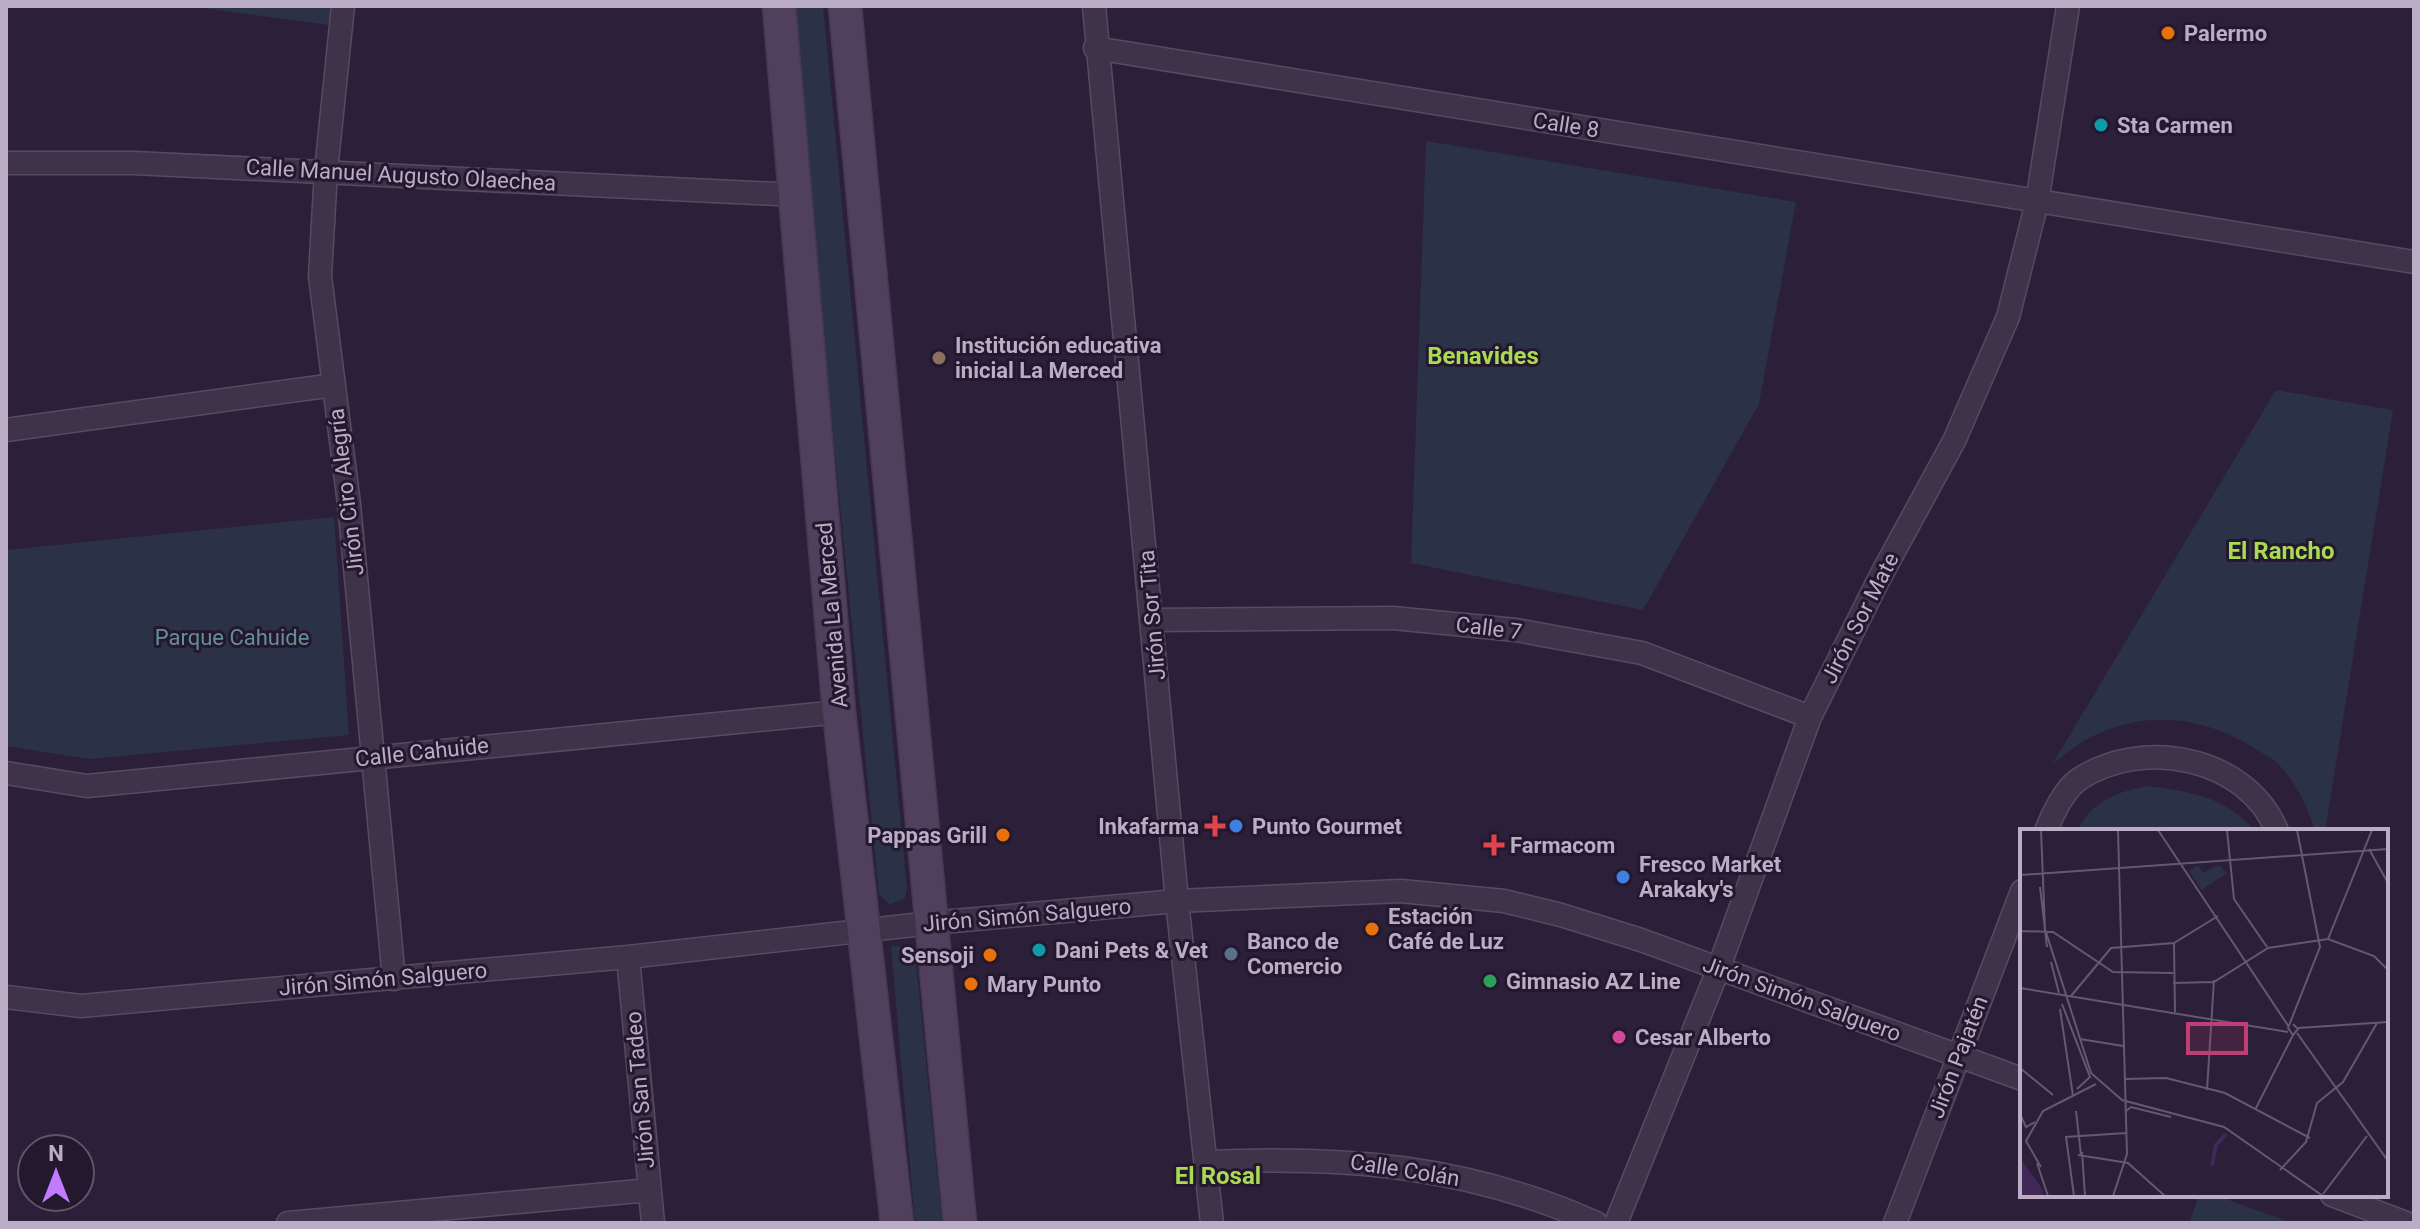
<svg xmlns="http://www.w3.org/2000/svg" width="2420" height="1229" viewBox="0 0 2420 1229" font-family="Roboto,sans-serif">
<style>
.green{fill:#2b3147}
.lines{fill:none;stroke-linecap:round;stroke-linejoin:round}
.minor-casing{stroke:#574a61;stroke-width:25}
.secondary-casing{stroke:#453950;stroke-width:35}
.minor{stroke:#3f334a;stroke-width:22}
.secondary{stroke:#50405d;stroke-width:32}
.food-dot{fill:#e8710a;stroke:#24182e;stroke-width:3}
.culture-dot{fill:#0f9aa8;stroke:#24182e;stroke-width:3}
.education-dot{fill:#8d6e63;stroke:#24182e;stroke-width:3}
.health-dot{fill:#e0444e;stroke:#24182e;stroke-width:3}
.shop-dot{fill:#3f7fe0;stroke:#24182e;stroke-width:3}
.service-dot{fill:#5c6f8a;stroke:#24182e;stroke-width:3}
.leisure-dot{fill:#2e9e5b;stroke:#24182e;stroke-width:3}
.hotel-dot{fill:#d1479c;stroke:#24182e;stroke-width:3}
.labels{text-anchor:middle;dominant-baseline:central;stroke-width:6;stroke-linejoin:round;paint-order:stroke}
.poi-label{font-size:22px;font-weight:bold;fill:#bbadc6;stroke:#24182e;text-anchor:start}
.street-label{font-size:22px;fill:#bbadc6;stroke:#24182e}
.park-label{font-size:22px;fill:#639098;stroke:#24182e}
.neighbourhood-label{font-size:24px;font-weight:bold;fill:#aada54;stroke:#24182e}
.inset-river{fill:none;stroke:#402957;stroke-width:4}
.inset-road{fill:none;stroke:#655871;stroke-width:2}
.view{fill:#c03d76;fill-opacity:0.15;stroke:#c03d76;stroke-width:4}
.inset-edge{fill:none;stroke:#bbadc6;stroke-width:4}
</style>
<rect width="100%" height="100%" fill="#2c1f39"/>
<path class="green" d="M 188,6 L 332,6 L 328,25 Z
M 790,6 L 823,6 L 907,889 L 905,898 L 890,905 L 879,894 Z
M 1426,141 L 1796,202 L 1759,404 L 1643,610 L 1411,563 Z
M 2276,390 L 2393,410 L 2325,831 L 2315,831 C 2308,808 2297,784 2280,766 C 2274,759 2263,754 2254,748 C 2203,716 2145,709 2089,738 C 2077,744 2065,755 2053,763 Z
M 334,517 L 349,735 L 89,759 L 6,746 L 6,550 Z
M 2148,786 C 2192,792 2224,796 2255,831 L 2078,831 C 2089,802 2119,791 2148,786 Z
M 891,946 L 911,947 L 916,961 L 942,1223 L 915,1223 Z
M 2199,1195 L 2215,1195 L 2292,1223 L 2189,1223 Z"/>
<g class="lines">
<defs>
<path id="minor" d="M 343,6 L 326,171 L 320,276 L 349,504 L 394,979
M 1094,6 L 1177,901 L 1212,1223
M 1095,48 L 2414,262
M 6,163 L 134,163 L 797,195
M 6,430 L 334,385
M 1154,620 L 1393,618 L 1516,630 L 1642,653 L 1810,717
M 6,773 L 87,786 L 839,712
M 2046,831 C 2052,815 2064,790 2078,780 C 2141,737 2247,756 2277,831
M 628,957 L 653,1223
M 6,997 L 81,1006 L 628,957 L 931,923 L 1177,901 L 1401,891 L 1504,901 L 1561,915 L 1641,940 L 2022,1079
M 1206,1162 C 1345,1156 1467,1165 1596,1223
M 2332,1195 L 2406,1223
M 288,1223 L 650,1190
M 1616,1223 L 1718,970 L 1810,717 L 1880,577 L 1954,441 L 2008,317 L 2037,202 L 2068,6
M 1895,1223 L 2022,891"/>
<path id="secondary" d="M 779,6 L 839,712 L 897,1223
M 845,6 L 960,1223"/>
</defs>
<use href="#minor" class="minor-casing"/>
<use href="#secondary" class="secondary-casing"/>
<use href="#minor" class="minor"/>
<use href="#secondary" class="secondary"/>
</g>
<g class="food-dot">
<circle cx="2168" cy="33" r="8"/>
<circle cx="1003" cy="835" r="8"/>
<circle cx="1372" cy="929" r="8"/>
<circle cx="990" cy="955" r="8"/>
<circle cx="971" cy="984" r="8"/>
</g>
<g class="culture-dot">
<circle cx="2101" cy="125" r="8"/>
<circle cx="1039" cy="950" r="8"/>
</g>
<circle class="education-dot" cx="939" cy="358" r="8"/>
<g class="health-dot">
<path d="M1211 814h8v8h8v8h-8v8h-8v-8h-8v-8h8z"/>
<path d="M1490 833h8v8h8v8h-8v8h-8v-8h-8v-8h8z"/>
</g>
<g class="shop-dot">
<circle cx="1236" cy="826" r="8"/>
<circle cx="1623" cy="877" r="8"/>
</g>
<circle class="service-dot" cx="1231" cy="954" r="8"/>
<circle class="leisure-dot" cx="1490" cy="981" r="8"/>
<circle class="hotel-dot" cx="1619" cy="1037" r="8"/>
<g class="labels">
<g class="poi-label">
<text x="2184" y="33">Palermo</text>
<text x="2117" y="125">Sta Carmen</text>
<text x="955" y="345">Institución educativa<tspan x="955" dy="25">inicial La Merced</tspan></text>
<text x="1199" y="826" text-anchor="end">Inkafarma</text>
<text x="1252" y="826">Punto Gourmet</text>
<text x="987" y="835" text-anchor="end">Pappas Grill</text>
<text x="1510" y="845">Farmacom</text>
<text x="1639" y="864">Fresco Market<tspan x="1639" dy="25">Arakaky's</tspan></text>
<text x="1388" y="916">Estación<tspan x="1388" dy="25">Café de Luz</tspan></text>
<text x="1247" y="941">Banco de<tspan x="1247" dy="25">Comercio</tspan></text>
<text x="1055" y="950">Dani Pets &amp; Vet</text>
<text x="974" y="955" text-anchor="end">Sensoji</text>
<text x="1506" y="981">Gimnasio AZ Line</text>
<text x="987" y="984">Mary Punto</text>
<text x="1635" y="1037">Cesar Alberto</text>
</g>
<g class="street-label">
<text transform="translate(1566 125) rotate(9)">Calle 8</text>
<text transform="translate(401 175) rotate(3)">Calle Manuel Augusto Olaechea</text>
<text transform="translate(346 492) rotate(-97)">Jirón Ciro Alegría</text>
<text transform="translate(832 615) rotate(-95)">Avenida La Merced</text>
<text transform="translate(1152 615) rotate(-95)">Jirón Sor Tita</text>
<text transform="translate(1860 618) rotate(-63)">Jirón Sor Mate</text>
<text transform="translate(1489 628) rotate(7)">Calle 7</text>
<text transform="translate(422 752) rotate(-6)">Calle Cahuide</text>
<text transform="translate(1027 915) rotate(-5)">Jirón Simón Salguero</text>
<text transform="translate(383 979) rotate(-5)">Jirón Simón Salguero</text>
<text transform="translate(1802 999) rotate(20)">Jirón Simón Salguero</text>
<text transform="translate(1958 1057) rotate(-69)">Jirón Pajatén</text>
<text transform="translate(640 1090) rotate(-95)">Jirón San Tadeo</text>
<text transform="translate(1405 1170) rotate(9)">Calle Colán</text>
</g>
<g class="park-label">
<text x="232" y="637">Parque Cahuide</text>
</g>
<g class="neighbourhood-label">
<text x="1483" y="356">Benavides</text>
<text x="2281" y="551">El Rancho</text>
<text x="1218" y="1176">El Rosal</text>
</g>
</g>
<g transform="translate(2020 829)">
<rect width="368" height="368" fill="#2c1f39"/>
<path d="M 178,36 L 183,44 L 199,36 L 207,44 L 182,61 L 169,42 Z" fill="#2b3147"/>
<path d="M 0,329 L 23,361 L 23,367 L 0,367 Z" fill="#402957"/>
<path class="inset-river" d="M 192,337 L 196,316 L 206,305"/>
<path class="inset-road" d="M 21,1 L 25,100 L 71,244 L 102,271 L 204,298 L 303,367M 138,1 L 269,198M 207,1 L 214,70 L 247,118M 349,20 L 368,54M 0,46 L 368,20M 20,58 L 27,118M 0,71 L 1,102M 0,102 L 33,103 L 93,143 L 153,144M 308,110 L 352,1M 154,114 L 155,183M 31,133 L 39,164M 153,154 L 194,153 L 248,119 L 308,110 L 354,127 L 368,141M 0,159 L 268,203M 51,167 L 91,119 L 154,114 L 198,87M 42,175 L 70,248 L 57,260M 40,180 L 53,267M 273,195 L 278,200 L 273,206 L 268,199 L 300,118 L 277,1M 278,199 L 368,193M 277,204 L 368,332M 60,210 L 103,217M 0,239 L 33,266M 104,250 L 146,249 L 205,264 L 290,309M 187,261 L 194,151M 235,281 L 273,206M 56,282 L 61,326M 106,282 L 111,278 L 151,288M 0,285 L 6,298 L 15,293M 62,323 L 65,367M 58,326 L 108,334 L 145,367M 17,334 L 28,367M 21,338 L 6,312 L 23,282 L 76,255M 260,341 L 286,313 L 297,274 L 323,253 L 357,194M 303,365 L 347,307M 54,367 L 46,308 L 106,304M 93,367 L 107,325 L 98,1"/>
<path class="view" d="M 168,195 L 226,195 L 226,224 L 168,224 Z"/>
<rect width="368" height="368" class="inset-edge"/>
</g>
<rect width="2420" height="1229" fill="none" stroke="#bbadc6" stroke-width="16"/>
<g transform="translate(56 1173)"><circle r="38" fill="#24182e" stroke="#60546b" stroke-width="2"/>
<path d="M0-6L14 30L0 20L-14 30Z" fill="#c27aff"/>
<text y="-12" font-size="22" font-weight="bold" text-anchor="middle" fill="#bbadc6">N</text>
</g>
</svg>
